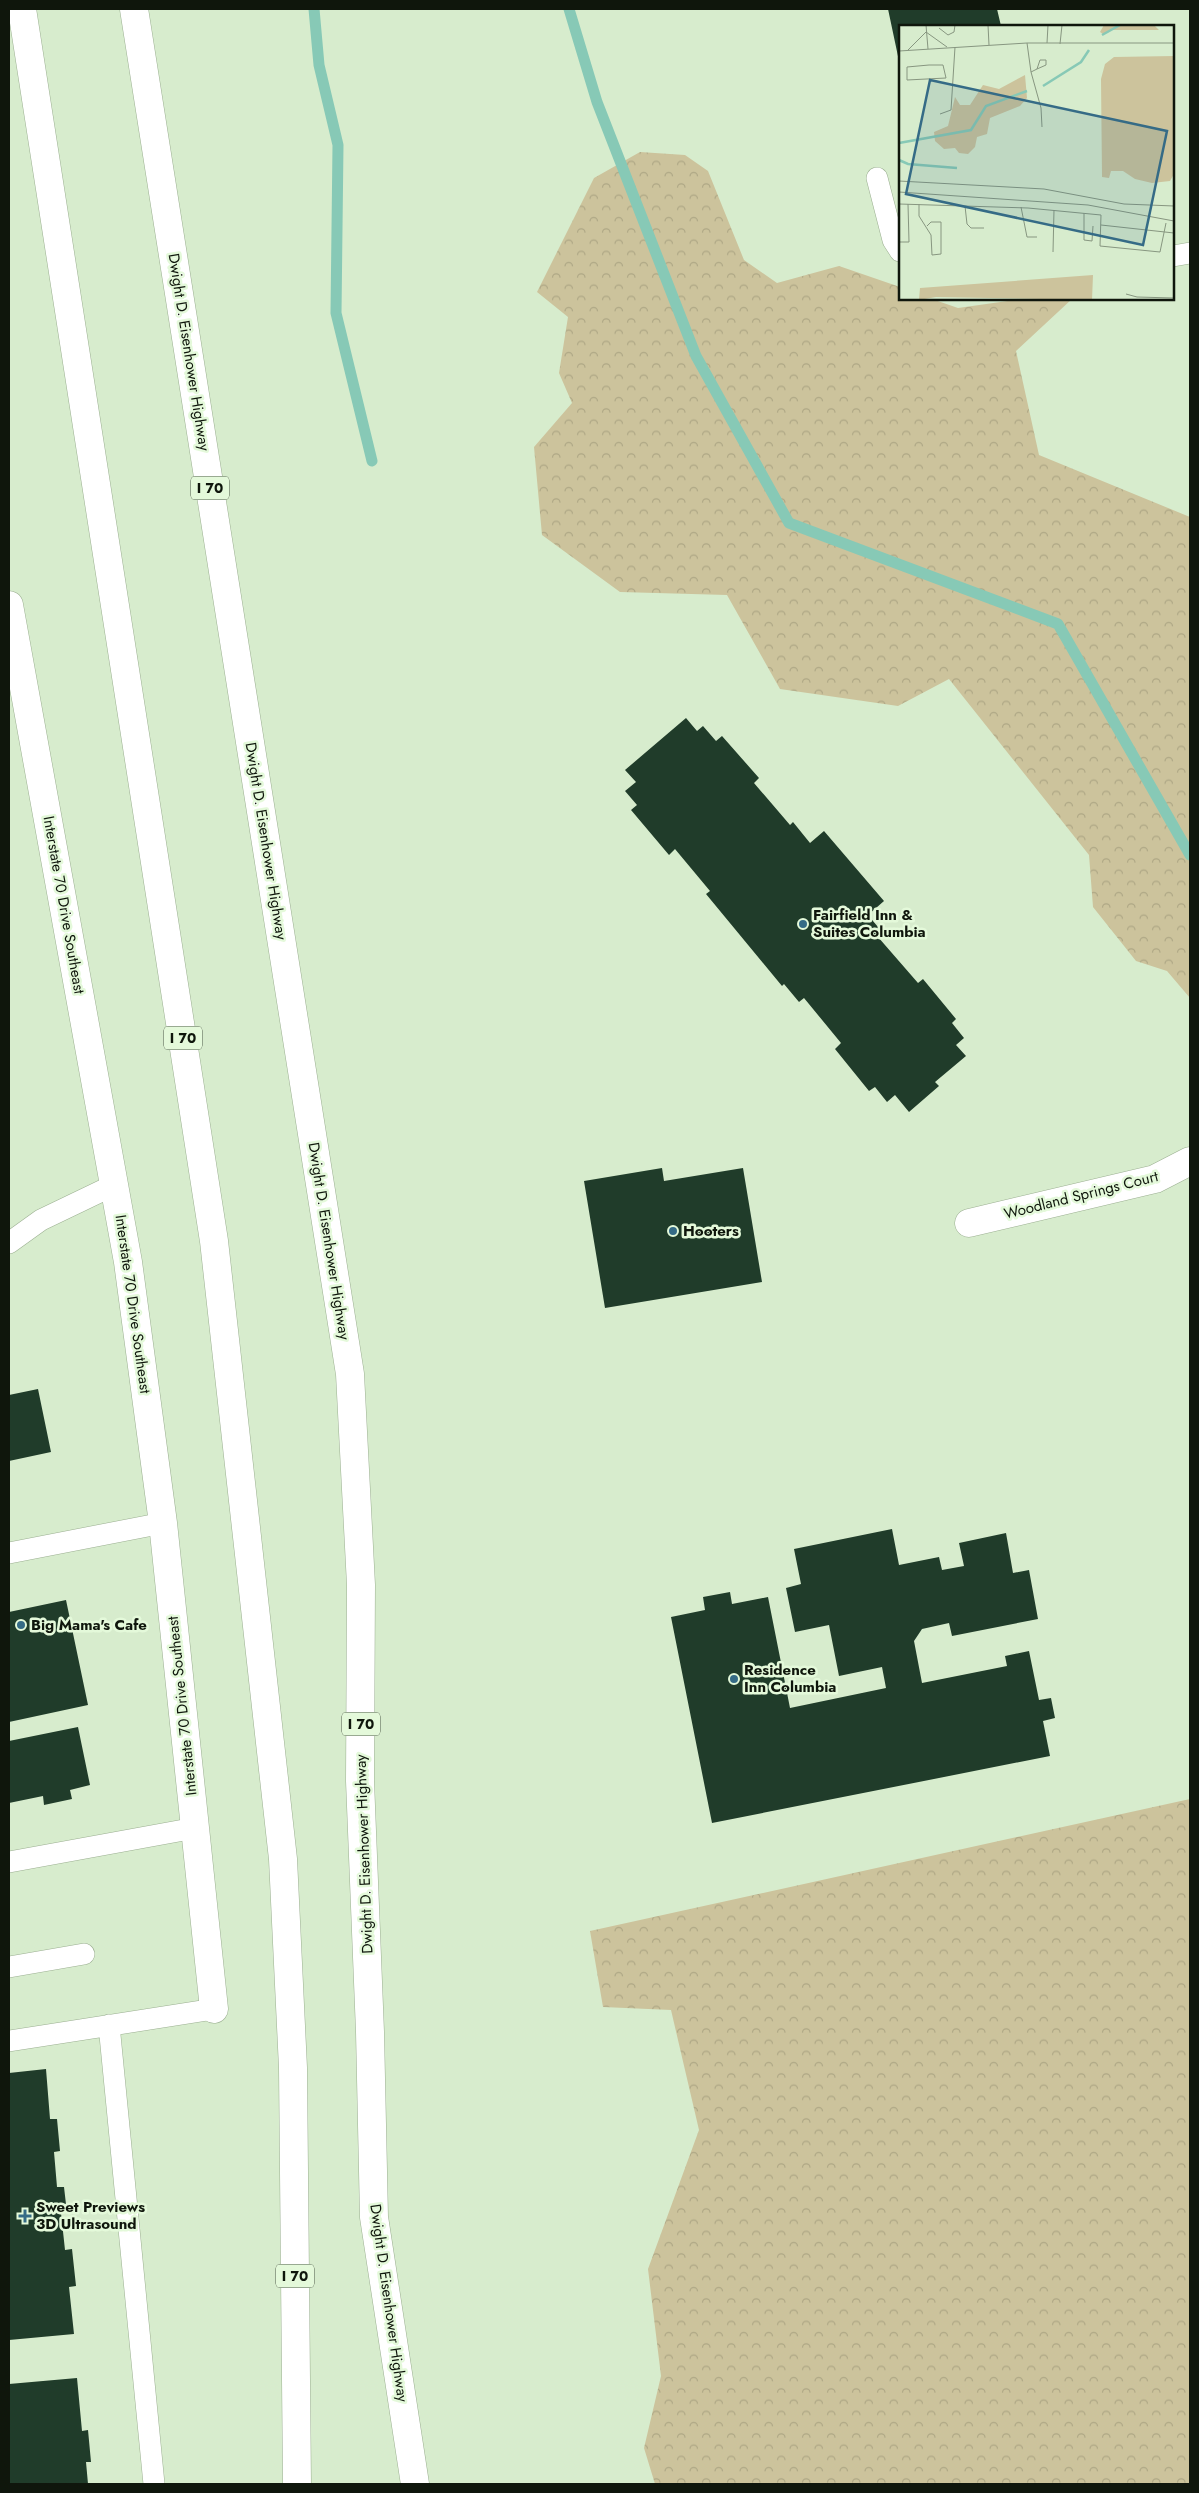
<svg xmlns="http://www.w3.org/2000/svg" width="1199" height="2493" viewBox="0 0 1199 2493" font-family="Jost,sans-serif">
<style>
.forest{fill:url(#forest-crowns)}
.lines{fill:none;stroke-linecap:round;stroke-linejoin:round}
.stream{stroke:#87c9b6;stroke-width:11}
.building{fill:#203c2a}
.lane-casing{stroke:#9baf91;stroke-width:22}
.street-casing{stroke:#9baf91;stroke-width:29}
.secondary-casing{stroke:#9baf91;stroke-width:29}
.highway-casing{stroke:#9baf91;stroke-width:29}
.lane{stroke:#fff;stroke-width:21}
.street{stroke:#fff;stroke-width:28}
.secondary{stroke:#fff;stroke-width:28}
.highway{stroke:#fff;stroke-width:28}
.poi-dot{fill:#356b86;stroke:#e4f9da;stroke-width:2}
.labels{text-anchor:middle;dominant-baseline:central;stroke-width:5;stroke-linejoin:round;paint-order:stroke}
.shield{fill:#e4f9da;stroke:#4f5a4a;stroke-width:1}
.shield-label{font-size:14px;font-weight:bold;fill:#0f160c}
.street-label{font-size:15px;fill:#0f160c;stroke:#e4f9da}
.poi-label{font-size:15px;font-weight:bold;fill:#0f160c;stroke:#e4f9da;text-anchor:start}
.inset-river{fill:none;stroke:#87c9b6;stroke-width:2.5}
.inset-road{fill:none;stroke:#879680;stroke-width:1}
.view{fill:#356b86;fill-opacity:0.15;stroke:#356b86;stroke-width:2.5}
.inset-edge{fill:none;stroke:#0f160c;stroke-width:2.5}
</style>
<defs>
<pattern id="forest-crowns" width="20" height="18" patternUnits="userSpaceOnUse" patternTransform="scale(1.25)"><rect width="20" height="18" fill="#ccc39c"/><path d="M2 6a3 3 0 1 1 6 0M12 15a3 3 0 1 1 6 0" fill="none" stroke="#aea785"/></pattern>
</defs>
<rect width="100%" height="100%" fill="#d7eccd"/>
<path class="forest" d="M 640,152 L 685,155 L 708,171 L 744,260 L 777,283 L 839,266 L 900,287 L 900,299 L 932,299 L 958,308 L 1021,299 L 1072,299 L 1016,351 L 1039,455 L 1190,517 L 1190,998 L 1167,971 L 1136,961 L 1093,907 L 1089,855 L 949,679 L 898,706 L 780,689 L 727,595 L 620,592 L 542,535 L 534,447 L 572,403 L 559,373 L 568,317 L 537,292 L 594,178 Z
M 1190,1799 L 1190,2484 L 655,2484 L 644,2448 L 661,2376 L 648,2269 L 699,2130 L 671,2010 L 603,2007 L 590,1931 Z"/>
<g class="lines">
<path class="stream" d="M 314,9 L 319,65 L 338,145 L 336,313 L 372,461
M 569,9 L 597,102 L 696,356 L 789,523 L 1058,624 L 1190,855"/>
</g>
<path class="building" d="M 888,9 L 997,9 L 1001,26 L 900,26 L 899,61 Z
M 686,718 L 697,731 L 703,726 L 716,741 L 722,736 L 759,778 L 754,783 L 790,825 L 793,822 L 810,843 L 824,831 L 884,901 L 868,915 L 883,933 L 878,937 L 918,983 L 923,979 L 956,1019 L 952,1023 L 964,1038 L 956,1045 L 966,1056 L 935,1082 L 939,1086 L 909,1112 L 895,1095 L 887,1102 L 875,1087 L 869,1091 L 835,1049 L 841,1043 L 804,998 L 799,1002 L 784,984 L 782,986 L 706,894 L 710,891 L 675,849 L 669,855 L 631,810 L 637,805 L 625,791 L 636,782 L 625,770 Z
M 662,1168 L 664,1181 L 743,1168 L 762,1282 L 605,1308 L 584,1181 Z
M 38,1389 L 51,1452 L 9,1461 L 9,1395 Z
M 892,1529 L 899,1565 L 939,1557 L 942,1570 L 964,1566 L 959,1543 L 1006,1533 L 1013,1573 L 1029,1570 L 1038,1619 L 952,1636 L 949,1623 L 922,1629 L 914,1641 L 922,1683 L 1007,1666 L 1005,1656 L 1029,1651 L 1039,1700 L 1051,1698 L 1055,1718 L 1043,1721 L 1050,1756 L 712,1823 L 671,1617 L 705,1610 L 703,1597 L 730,1592 L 732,1604 L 768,1597 L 790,1708 L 886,1688 L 882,1667 L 839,1676 L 829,1625 L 795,1632 L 786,1588 L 801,1584 L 794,1549 Z
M 66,1600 L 88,1705 L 9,1722 L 9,1612 Z
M 78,1727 L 90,1785 L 70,1790 L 72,1799 L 44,1805 L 43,1796 L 9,1803 L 9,1741 Z
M 46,2069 L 50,2119 L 57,2119 L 60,2151 L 54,2152 L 57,2187 L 64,2187 L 67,2213 L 61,2213 L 65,2250 L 72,2249 L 76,2286 L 69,2287 L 74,2334 L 9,2340 L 9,2073 Z
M 77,2378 L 82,2431 L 88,2430 L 91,2462 L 86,2462 L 88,2484 L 9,2484 L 9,2384 Z"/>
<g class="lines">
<defs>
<path id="lane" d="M 877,178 L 893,240 L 900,251
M 1173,256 L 1190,253
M 9,1243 L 41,1220 L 116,1184
M 9,1553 L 163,1523
M 9,1862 L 195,1828
M 9,1967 L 84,1954
M 109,2025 L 154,2484
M 9,2041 L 214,2009"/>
<path id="street" d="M 969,1223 L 1155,1179 L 1190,1161"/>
<path id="secondary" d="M 9,605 L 128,1262 L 163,1523 L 214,2009"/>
<path id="highway" d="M 22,9 L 214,1241 L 283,1859 L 293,2068 L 297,2484
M 134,9 L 350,1374 L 361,1585 L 360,1781 L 370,2032 L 374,2217 L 415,2484"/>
</defs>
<use href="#lane" class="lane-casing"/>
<use href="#street" class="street-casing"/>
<use href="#secondary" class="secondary-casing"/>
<use href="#highway" class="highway-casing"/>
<use href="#lane" class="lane"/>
<use href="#street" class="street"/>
<use href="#secondary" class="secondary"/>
<use href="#highway" class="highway"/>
</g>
<g class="poi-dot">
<circle cx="803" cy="924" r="5"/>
<circle cx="673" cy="1231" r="5"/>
<circle cx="21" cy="1625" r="5"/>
<circle cx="734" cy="1679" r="5"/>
<path d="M22.5 2208.5h5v5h5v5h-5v5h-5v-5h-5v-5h5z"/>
</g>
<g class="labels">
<g class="shield">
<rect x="191" y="476.5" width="38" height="23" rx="4"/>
<rect x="164" y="1026.5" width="38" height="23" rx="4"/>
<rect x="342" y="1712.5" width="38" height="23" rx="4"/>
<rect x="276" y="2264.5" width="38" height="23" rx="4"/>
</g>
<g class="shield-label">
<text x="210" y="488">I 70</text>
<text x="183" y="1038">I 70</text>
<text x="361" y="1724">I 70</text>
<text x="295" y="2276">I 70</text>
</g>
<g class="street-label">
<text transform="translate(189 352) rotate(81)">Dwight D. Eisenhower Highway</text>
<text transform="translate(266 841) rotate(81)">Dwight D. Eisenhower Highway</text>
<text transform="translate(64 905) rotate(80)">Interstate 70 Drive Southeast</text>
<text transform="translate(1081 1195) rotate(-14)">Woodland Springs Court</text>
<text transform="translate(329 1241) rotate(81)">Dwight D. Eisenhower Highway</text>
<text transform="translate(133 1304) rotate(82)">Interstate 70 Drive Southeast</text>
<text transform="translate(182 1706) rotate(-96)">Interstate 70 Drive Southeast</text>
<text transform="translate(364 1854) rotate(-92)">Dwight D. Eisenhower Highway</text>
<text transform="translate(389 2303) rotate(82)">Dwight D. Eisenhower Highway</text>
</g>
<g class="poi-label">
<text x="813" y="915">Fairfield Inn &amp;<tspan x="813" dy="17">Suites Columbia</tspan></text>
<text x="683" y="1231">Hooters</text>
<text x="31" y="1625">Big Mama's Cafe</text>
<text x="744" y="1670">Residence<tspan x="744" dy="17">Inn Columbia</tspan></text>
<text x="36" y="2207">Sweet Previews<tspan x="36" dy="17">3D Ultrasound</tspan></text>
</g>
</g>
<g transform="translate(899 25)">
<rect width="275" height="275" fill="#d7eccd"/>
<path d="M 205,0 L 255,0 L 260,5 L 211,5 L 204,9 L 201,7 ZM 275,31 L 275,149 L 271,156 L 253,158 L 236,154 L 224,146 L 212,146 L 210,153 L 203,152 L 202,54 L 206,39 L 215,32 ZM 126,50 L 128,73 L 121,81 L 91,93 L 88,109 L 78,112 L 76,122 L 69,129 L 60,128 L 56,123 L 45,124 L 36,116 L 35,107 L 49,101 L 56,72 L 61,80 L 71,80 L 84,60 L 100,64 ZM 194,250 L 193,275 L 37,272 L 20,275 L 21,263 Z" fill="#ccc39c"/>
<path class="inset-river" d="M 203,10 L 221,0M 144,61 L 182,37 L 190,25M 0,118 L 72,105 L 87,81 L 128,66M 0,135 L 9,139 L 58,143"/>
<path class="inset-road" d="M 27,0 L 29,24M 89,0 L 90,20M 40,3 L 49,10 L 55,7 L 56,0M 128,18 L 132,47 L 142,83 L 143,102M 148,18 L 149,0M 161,19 L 163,0M 9,25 L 27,7 L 48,22M 0,26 L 128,18 L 275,18M 30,40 L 44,40 L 47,53 L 8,55 L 8,42 ZM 132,47 L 138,44 L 147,40 L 147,35 L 141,35 L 138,44M 41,89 L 52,85 L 56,22M 0,156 L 145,164 L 225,179 L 275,181M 0,167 L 189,180 L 275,196M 0,179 L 129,183 L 202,190 L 201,221 L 261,227 L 267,198M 20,179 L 20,191 L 32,210 L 33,230 L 42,229 L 42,197 L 32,197 L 28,201M 66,181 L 68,199 L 72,203 L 85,203M 122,182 L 128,212 L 138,212M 185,188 L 185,215 L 193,216 L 194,201M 202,200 L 275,208M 0,217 L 10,217 L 9,179M 154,227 L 155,185M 227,269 L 238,272 L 275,273"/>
<path class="view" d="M 31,55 L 268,106 L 244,220 L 7,169 Z"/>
<rect width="275" height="275" class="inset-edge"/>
</g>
<rect width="1199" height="2493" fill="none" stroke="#0f160c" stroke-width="20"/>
</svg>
